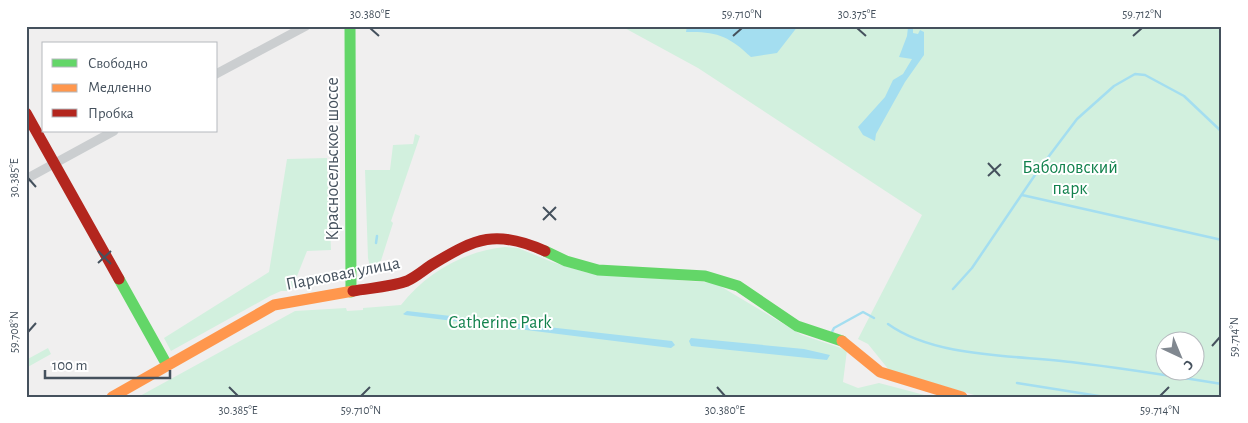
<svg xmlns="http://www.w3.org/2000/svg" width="1248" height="423" viewBox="0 0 1248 423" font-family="'Alegreya Sans',sans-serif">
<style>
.green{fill:#d2f0de;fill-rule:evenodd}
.water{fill:#a4def0}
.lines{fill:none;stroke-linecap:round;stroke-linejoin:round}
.stream{stroke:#a4def0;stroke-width:2.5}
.street{stroke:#cbced0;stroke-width:9}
.fast{stroke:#63d668;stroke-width:11}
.slow{stroke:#ff974d;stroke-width:11}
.jam{stroke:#b3261e;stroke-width:11}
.ticks{fill:none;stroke:#45515d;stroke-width:2}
.labels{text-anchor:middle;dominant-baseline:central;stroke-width:4;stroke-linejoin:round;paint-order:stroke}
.street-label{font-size:18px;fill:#45515d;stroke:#fff}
.park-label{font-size:18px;fill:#12824d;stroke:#fff}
.neatline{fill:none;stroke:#45515d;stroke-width:2}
.ticks-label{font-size:12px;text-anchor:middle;fill:#45515d}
</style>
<rect width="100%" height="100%" fill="#f0efef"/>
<path class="green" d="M 621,26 L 1222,26 L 1222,397 L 981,397 L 889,370 L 868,344 L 858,339 L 922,215 L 698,68 ZM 1166,340 L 1196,340 L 1196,370 L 1166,370 Z
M 415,134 L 420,136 L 391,221 L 393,223 L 378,270 L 371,272 L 368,258 L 365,170 L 390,170 L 393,145 L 413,144 Z
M 327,158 L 331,250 L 307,251 L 291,291 L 281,291 L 270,296 L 171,351 L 164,338 L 269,272 L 287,159 Z
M 505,247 L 518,248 L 552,262 L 588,273 L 715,283 L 802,335 L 847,350 L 843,382 L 858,388 L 879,383 L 932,397 L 138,397 L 295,311 L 346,308 L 347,311 L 363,310 L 363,308 L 401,305 C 426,273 464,251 505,247 Z
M 48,348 L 51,354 L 26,368 L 26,360 Z"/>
<path class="water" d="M 687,26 L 798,26 L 777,53 L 751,57 C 729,36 716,31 686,32 Z
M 913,26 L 913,33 L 918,34 L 920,30 L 924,32 L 924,55 L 905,82 L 876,134 L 875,141 L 863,135 L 858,127 L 885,97 L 893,80 L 903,74 L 912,59 L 899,57 L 907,36 L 908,27 Z
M 407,311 L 672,341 L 675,345 L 671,348 L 405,315 L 403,314 Z
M 691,338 L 804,349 L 830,355 L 827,360 L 691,346 L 689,341 Z"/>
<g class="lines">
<path class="stream" d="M 1204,26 L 1211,28
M 1220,32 L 1222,33
M 1022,195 L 1222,240
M 376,243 L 377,236
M 953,289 L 972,268 L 1037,172 L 1077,119 L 1114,86 L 1135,74 L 1145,75 L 1184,96 L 1222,132
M 888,324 C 935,358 1015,355 1071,362 C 1122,368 1172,376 1222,384
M 832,332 L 834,328 L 863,312 L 874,318
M 1017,383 L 1105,397"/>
<path class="street" d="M 216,74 L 306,26
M 26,179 L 114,131"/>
<path class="fast" d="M 350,26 L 351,292
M 545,251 L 566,261 L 598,270 L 705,276 L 738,286 L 797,326 L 842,341
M 119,279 L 167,365"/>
<path class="slow" d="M 842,341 L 880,372 L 962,397
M 112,397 L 274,305 L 353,291"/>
<path class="jam" d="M 26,113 L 119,279
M 353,291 C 370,288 391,287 407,281 C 416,277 425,269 433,264 C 476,238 496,229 545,251"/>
</g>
<path class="ticks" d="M 370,28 L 379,36M 857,28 L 866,36M 733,36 L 742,28M 1133,36 L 1142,28M 988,163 L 1000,176M 988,176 L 1001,164M 28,178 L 36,187M 543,207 L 556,220M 543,220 L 556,207M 98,251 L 111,264M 98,263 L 111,251M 28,332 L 36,323M 1212,346 L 1220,337M 229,387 L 238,396M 717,387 L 725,396M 361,396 L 370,387M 1160,396 L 1169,387"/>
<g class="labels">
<g class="street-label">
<text transform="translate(333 159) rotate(-90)">Красносельское шоссе</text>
<text transform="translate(343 274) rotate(-11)">Парковая улица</text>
</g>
<g class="park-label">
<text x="1070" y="168">Баболовский<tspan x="1070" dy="21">парк</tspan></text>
<text x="500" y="323">Catherine Park</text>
</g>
</g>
<rect width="1248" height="423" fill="none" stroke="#ffffff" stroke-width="55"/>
<rect x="42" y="42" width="175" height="90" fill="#ffffff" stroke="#b5b9be"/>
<rect x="52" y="59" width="25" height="8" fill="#63d668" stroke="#b5b9be"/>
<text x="88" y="68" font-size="15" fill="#45515d">Свободно</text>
<rect x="52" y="84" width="25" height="8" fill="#ff974d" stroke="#b5b9be"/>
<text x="88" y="92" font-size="15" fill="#45515d">Медленно</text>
<rect x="52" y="109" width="25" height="8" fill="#b3261e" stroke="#b5b9be"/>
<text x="88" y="118" font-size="15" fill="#45515d">Пробка</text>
<g transform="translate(1180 356) rotate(136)"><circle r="24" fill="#ffffff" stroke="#b5b9be"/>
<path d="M0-4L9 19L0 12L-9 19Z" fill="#818890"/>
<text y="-8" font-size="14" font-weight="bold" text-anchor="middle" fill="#45515d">С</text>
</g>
<path d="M45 370v8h125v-8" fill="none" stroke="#45515d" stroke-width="2.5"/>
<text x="52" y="370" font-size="15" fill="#45515d" stroke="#ffffff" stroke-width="4" paint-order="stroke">100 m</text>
<rect x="28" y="28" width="1192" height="368" class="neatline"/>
<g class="ticks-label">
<text x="370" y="18">30.380°E</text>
<text x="742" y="18">59.710°N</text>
<text x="857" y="18">30.375°E</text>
<text x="1142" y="18">59.712°N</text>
<text transform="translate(14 178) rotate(-90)" y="4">30.385°E</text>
<text transform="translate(14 332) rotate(-90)" y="4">59.708°N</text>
<text transform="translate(1234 337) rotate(-90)" y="4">59.714°N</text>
<text x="238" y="414">30.385°E</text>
<text x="361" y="414">59.710°N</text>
<text x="725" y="414">30.380°E</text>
<text x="1160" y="414">59.714°N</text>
</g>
</svg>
